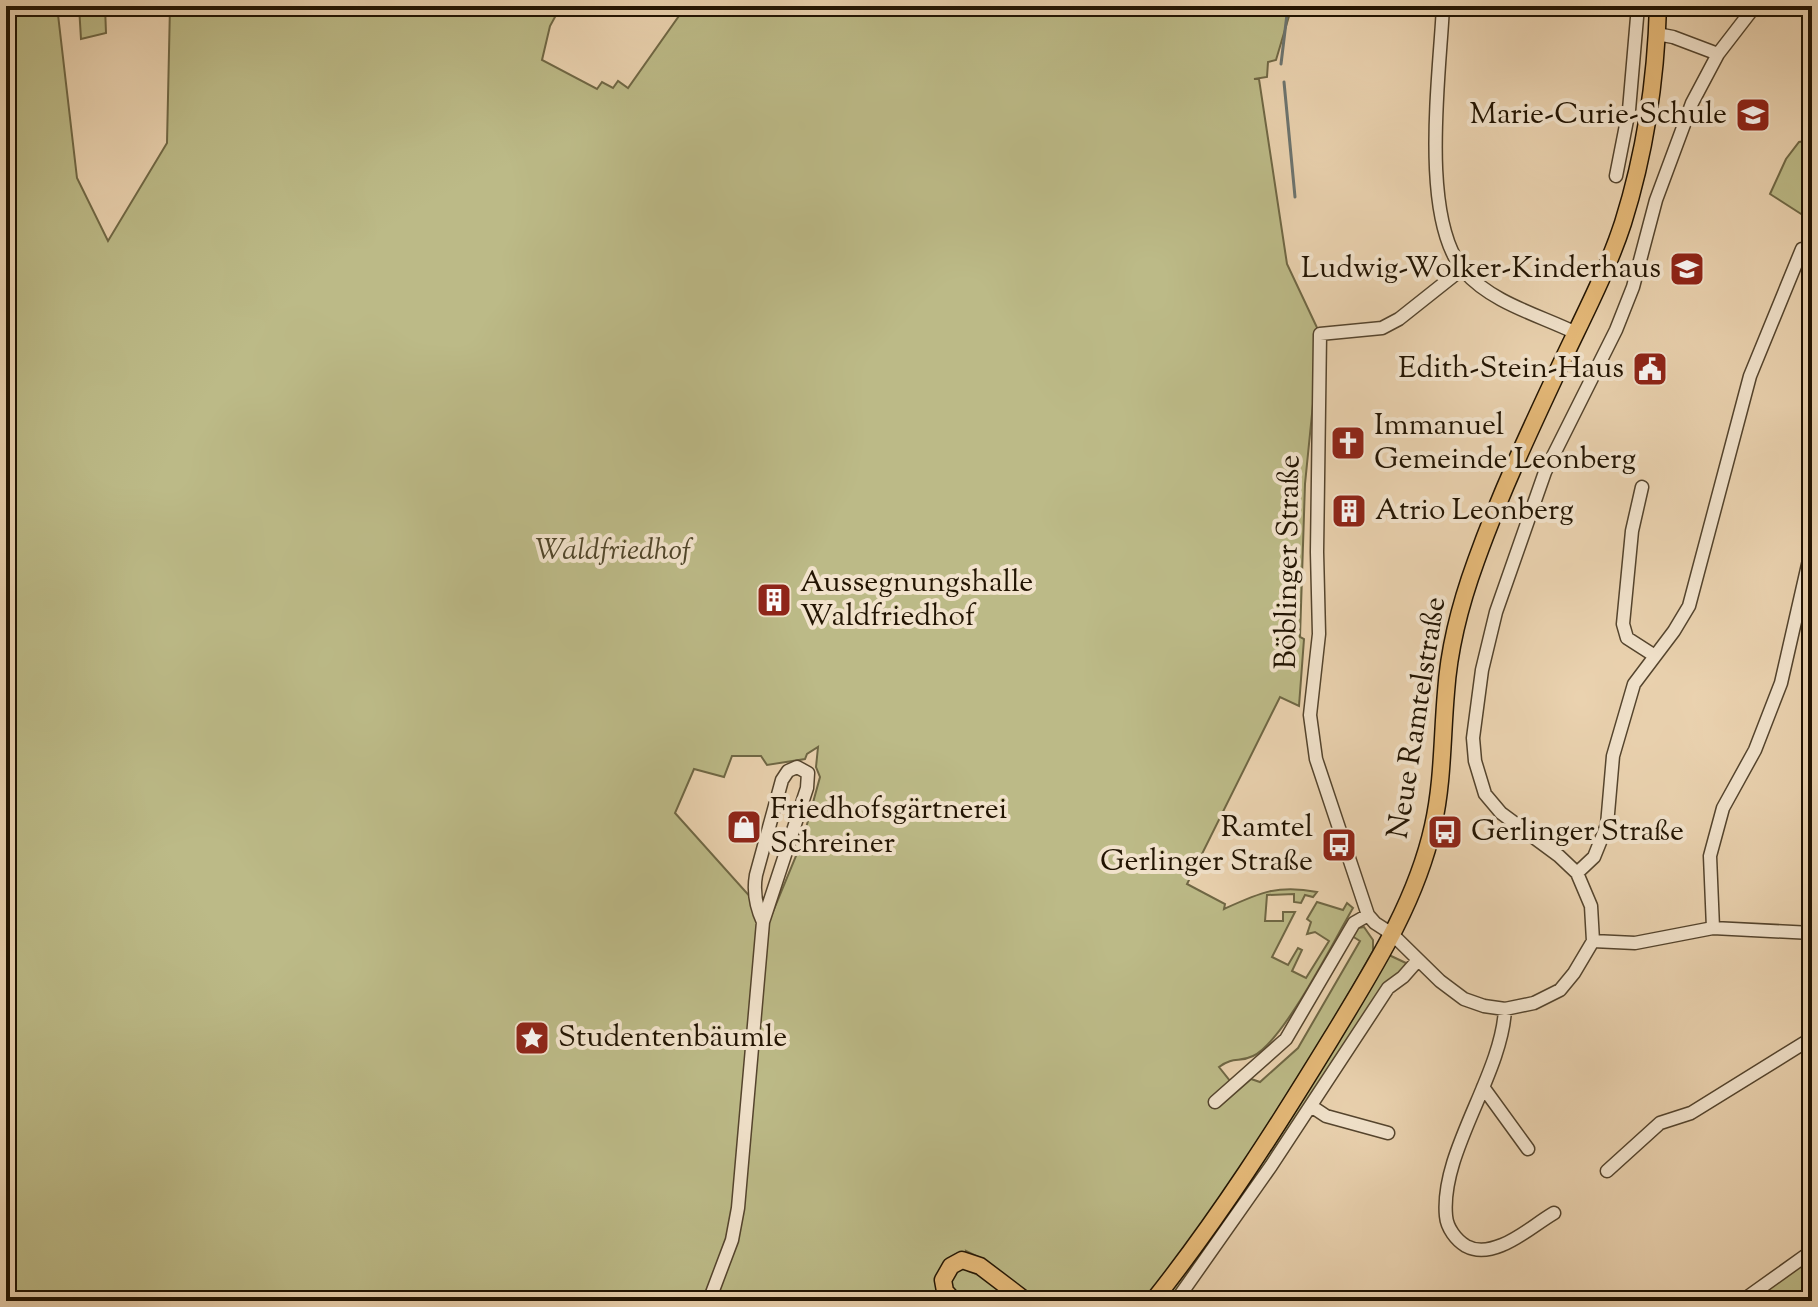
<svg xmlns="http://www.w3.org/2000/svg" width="1818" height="1307" viewBox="0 0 1818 1307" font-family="'Sorts Mill Goudy',serif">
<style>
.green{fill:#bcba87;stroke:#6f6744;stroke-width:2;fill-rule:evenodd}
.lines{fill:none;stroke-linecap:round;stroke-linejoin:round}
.stream{stroke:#6c746f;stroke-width:3}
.minor-casing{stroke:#54442d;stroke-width:15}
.major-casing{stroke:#221402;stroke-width:19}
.minor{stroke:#f1e2cb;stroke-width:12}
.major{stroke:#e5b978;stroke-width:16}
.labels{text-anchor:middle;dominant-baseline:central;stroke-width:8;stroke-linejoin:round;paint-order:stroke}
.poi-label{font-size:30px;fill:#221402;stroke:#f1e2cb;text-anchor:start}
.park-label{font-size:30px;font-style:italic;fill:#50462a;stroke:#f1e2cb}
.street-label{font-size:30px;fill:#221402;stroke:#f1e2cb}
</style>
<rect width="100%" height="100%" fill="#ead2af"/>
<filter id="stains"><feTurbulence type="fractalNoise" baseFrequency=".0025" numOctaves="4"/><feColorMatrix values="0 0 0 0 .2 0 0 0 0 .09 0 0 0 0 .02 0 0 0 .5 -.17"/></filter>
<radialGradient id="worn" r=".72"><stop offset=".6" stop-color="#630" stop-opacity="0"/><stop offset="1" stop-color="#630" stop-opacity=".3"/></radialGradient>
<path class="green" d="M 6,6 L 57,6 L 77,178 L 108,241 L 167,143 L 170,6 L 561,6 L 550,26 L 542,60 L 597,89 L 602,82 L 613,88 L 618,81 L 628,88 L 686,6 L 1292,6 L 1276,60 L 1268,62 L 1267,77 L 1254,79 L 1259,79 L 1287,264 L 1320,334 L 1305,484 L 1300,637 L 1304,639 L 1299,706 L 1280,697 L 1187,884 L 1225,904 L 1224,909 C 1259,893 1278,884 1317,892 L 1313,897 L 1305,895 L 1301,903 L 1294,902 L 1294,894 L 1267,895 L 1265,921 L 1283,921 L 1283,912 L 1295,912 L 1272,957 L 1288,965 L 1298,948 L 1302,950 L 1292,971 L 1306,978 L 1329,941 L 1315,932 L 1307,934 L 1311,922 L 1307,919 L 1317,902 L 1343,910 L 1347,903 L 1353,908 C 1333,942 1284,1041 1253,1056 C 1239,1063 1234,1056 1219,1067 L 1230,1081 L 1219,1107 L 1251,1079 L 1260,1082 L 1298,1048 L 1360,941 L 1352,936 L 1358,928 L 1364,927 L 1373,940 L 1373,951 L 1310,1062 L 1227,1192 L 1145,1301 L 1036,1301 L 983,1259 L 966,1251 L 968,1271 L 982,1276 L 1016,1301 L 6,1301 ZM 818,747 L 816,767 L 820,777 L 803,839 L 770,919 L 675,813 L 694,769 L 724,777 L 732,756 L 761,756 L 767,765 L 805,759 L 807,754 Z
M 79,6 L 105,6 L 106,33 L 81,39 Z
M 1811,140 L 1812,141 L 1812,221 L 1770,194 L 1786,159 L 1799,142 Z
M 1389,955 L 1408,964 L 1171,1301 L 1160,1301 Z
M 1812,1251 L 1812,1301 L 1742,1301 Z"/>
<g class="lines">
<path class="stream" d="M 1281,64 L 1288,6
M 1284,82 L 1295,197"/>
<defs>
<path id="minor" d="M 1443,6 C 1440,73 1419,218 1464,271 C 1492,303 1539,315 1576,333
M 1657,34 L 1673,37 L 1718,54
M 1616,176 L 1629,110 L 1638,6
M 1462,269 L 1399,319 L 1382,328 L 1320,334 L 1317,552 L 1319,634 L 1310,715 L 1316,759 L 1368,915 L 1375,923 L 1392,934 L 1440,981 L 1464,999 L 1484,1006 L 1505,1009 L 1534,1003 L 1560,990 L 1574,973 L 1593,941 L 1591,906 L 1577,873 L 1559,856 L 1501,813 L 1485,794 L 1475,761 L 1473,738 L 1482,670 L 1496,612 L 1545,472 L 1616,330 L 1633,287 L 1656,200 L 1692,103 L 1718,54 L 1755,6
M 1642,487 L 1632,531 L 1623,624 L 1627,638 L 1655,656
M 1577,873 L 1594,857 L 1607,825 L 1613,756 L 1634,684 L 1674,631 L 1689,606 L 1750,376 L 1802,249
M 1713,928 L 1710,856 L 1723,808 L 1755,750 L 1781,683 L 1812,547
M 1593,941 L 1635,943 L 1713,928 L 1812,933
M 1505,1009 C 1502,1075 1440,1152 1446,1216 C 1447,1228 1456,1240 1466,1246 C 1477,1252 1490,1250 1502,1245 C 1520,1238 1537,1223 1554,1213
M 1483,1087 L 1528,1149
M 1215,1102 L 1286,1039 L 1354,923 L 1368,915
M 1311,1106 L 1326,1116 L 1388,1133
M 1607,1171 L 1660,1123 L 1691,1113 L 1812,1038
M 709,1301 L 732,1240 L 738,1208 L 763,922 L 807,788 L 808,773 L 797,767 L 788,771 L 782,780 L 756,875 C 753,892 756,907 763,922
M 1176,1301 L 1271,1166 L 1388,988 L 1403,977 L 1418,960
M 1742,1301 L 1812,1251"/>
<path id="major" d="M 954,1301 L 945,1291 L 943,1280 L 951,1266 L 962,1260 L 980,1266 L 1026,1301
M 1153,1301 C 1219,1218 1277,1127 1332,1037 C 1372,971 1416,903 1433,826 C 1443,782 1442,737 1446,692 C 1449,648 1461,602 1476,561 C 1500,494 1530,430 1560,366 C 1582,319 1607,272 1623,223 C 1645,153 1656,79 1658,6"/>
</defs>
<use href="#minor" class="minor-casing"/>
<use href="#major" class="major-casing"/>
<use href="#minor" class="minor"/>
<use href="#major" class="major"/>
</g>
<defs>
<symbol id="school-square" viewBox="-11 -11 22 22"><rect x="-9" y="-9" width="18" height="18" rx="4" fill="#8f2418" stroke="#f1e2cb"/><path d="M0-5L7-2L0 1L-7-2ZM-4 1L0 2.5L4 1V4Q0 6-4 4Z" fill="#fff"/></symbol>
<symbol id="civic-square" viewBox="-11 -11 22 22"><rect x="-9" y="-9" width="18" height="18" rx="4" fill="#8f2418" stroke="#f1e2cb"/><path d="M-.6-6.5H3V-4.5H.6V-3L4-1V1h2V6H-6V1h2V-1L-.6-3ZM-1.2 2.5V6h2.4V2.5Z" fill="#fff"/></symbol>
<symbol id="church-square" viewBox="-11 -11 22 22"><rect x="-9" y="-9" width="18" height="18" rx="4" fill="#8f2418" stroke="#f1e2cb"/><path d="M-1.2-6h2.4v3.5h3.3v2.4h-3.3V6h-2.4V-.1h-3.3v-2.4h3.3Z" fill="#fff"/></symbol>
<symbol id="building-square" viewBox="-11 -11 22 22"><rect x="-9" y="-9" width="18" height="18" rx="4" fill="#8f2418" stroke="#f1e2cb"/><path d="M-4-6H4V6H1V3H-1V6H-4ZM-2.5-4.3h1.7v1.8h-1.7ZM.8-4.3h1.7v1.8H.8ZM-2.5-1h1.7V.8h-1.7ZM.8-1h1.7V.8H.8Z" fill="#fff"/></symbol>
<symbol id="shop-square" viewBox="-11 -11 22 22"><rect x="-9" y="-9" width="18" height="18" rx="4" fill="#8f2418" stroke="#f1e2cb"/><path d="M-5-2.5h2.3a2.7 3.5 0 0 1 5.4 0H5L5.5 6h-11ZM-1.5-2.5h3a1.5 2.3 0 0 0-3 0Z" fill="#fff"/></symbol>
<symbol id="bus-square" viewBox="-11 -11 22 22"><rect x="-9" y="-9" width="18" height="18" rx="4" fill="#8f2418" stroke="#f1e2cb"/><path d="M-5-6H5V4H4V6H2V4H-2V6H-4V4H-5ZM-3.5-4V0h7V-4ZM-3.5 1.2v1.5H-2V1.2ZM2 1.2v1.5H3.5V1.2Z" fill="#fff"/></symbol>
<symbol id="sight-square" viewBox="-11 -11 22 22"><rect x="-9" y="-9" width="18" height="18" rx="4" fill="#8f2418" stroke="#f1e2cb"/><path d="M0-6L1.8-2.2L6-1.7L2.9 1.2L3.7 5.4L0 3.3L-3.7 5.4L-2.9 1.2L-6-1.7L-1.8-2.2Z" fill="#fff"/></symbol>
</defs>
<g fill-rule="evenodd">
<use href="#school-square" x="1733" y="95" width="40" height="40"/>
<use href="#school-square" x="1667" y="249" width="40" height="40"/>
<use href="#civic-square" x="1630" y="349" width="40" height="40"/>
<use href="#church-square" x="1328" y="423" width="40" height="40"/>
<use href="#building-square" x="1329" y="491" width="40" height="40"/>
<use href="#building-square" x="754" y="580" width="40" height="40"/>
<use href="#shop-square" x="724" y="807" width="40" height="40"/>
<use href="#bus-square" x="1425" y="812" width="40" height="40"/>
<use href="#bus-square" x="1319" y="825" width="40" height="40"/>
<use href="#sight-square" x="512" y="1018" width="40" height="40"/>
</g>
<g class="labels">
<g class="poi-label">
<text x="1727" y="115" text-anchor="end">Marie-Curie-Schule</text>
<text x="1661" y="269" text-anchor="end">Ludwig-Wolker-Kinderhaus</text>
<text x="1624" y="369" text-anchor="end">Edith-Stein-Haus</text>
<text x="1374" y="426">Immanuel<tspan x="1374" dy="34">Gemeinde Leonberg</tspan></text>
<text x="1375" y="511">Atrio Leonberg</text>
<text x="800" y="583">Aussegnungshalle<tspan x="800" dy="34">Waldfriedhof</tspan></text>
<text x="770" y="810">Friedhofsgärtnerei<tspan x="770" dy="34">Schreiner</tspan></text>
<text x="1313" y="828" text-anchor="end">Ramtel<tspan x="1313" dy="34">Gerlinger Straße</tspan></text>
<text x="1471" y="832">Gerlinger Straße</text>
<text x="558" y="1038">Studentenbäumle</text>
</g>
<g class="park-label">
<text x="613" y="551">Waldfriedhof</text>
</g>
<g class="street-label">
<text transform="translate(1289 562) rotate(-89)">Böblinger Straße</text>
<text transform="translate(1418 718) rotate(-81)">Neue Ramtelstraße</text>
</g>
</g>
<rect width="1818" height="1307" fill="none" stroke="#ead2af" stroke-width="32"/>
<rect x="8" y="8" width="1802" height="1291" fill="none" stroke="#221402" stroke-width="4"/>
<rect x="16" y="16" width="1786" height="1275" fill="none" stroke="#221402" stroke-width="2"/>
<rect width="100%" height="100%" filter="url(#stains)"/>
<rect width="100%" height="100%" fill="url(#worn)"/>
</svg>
